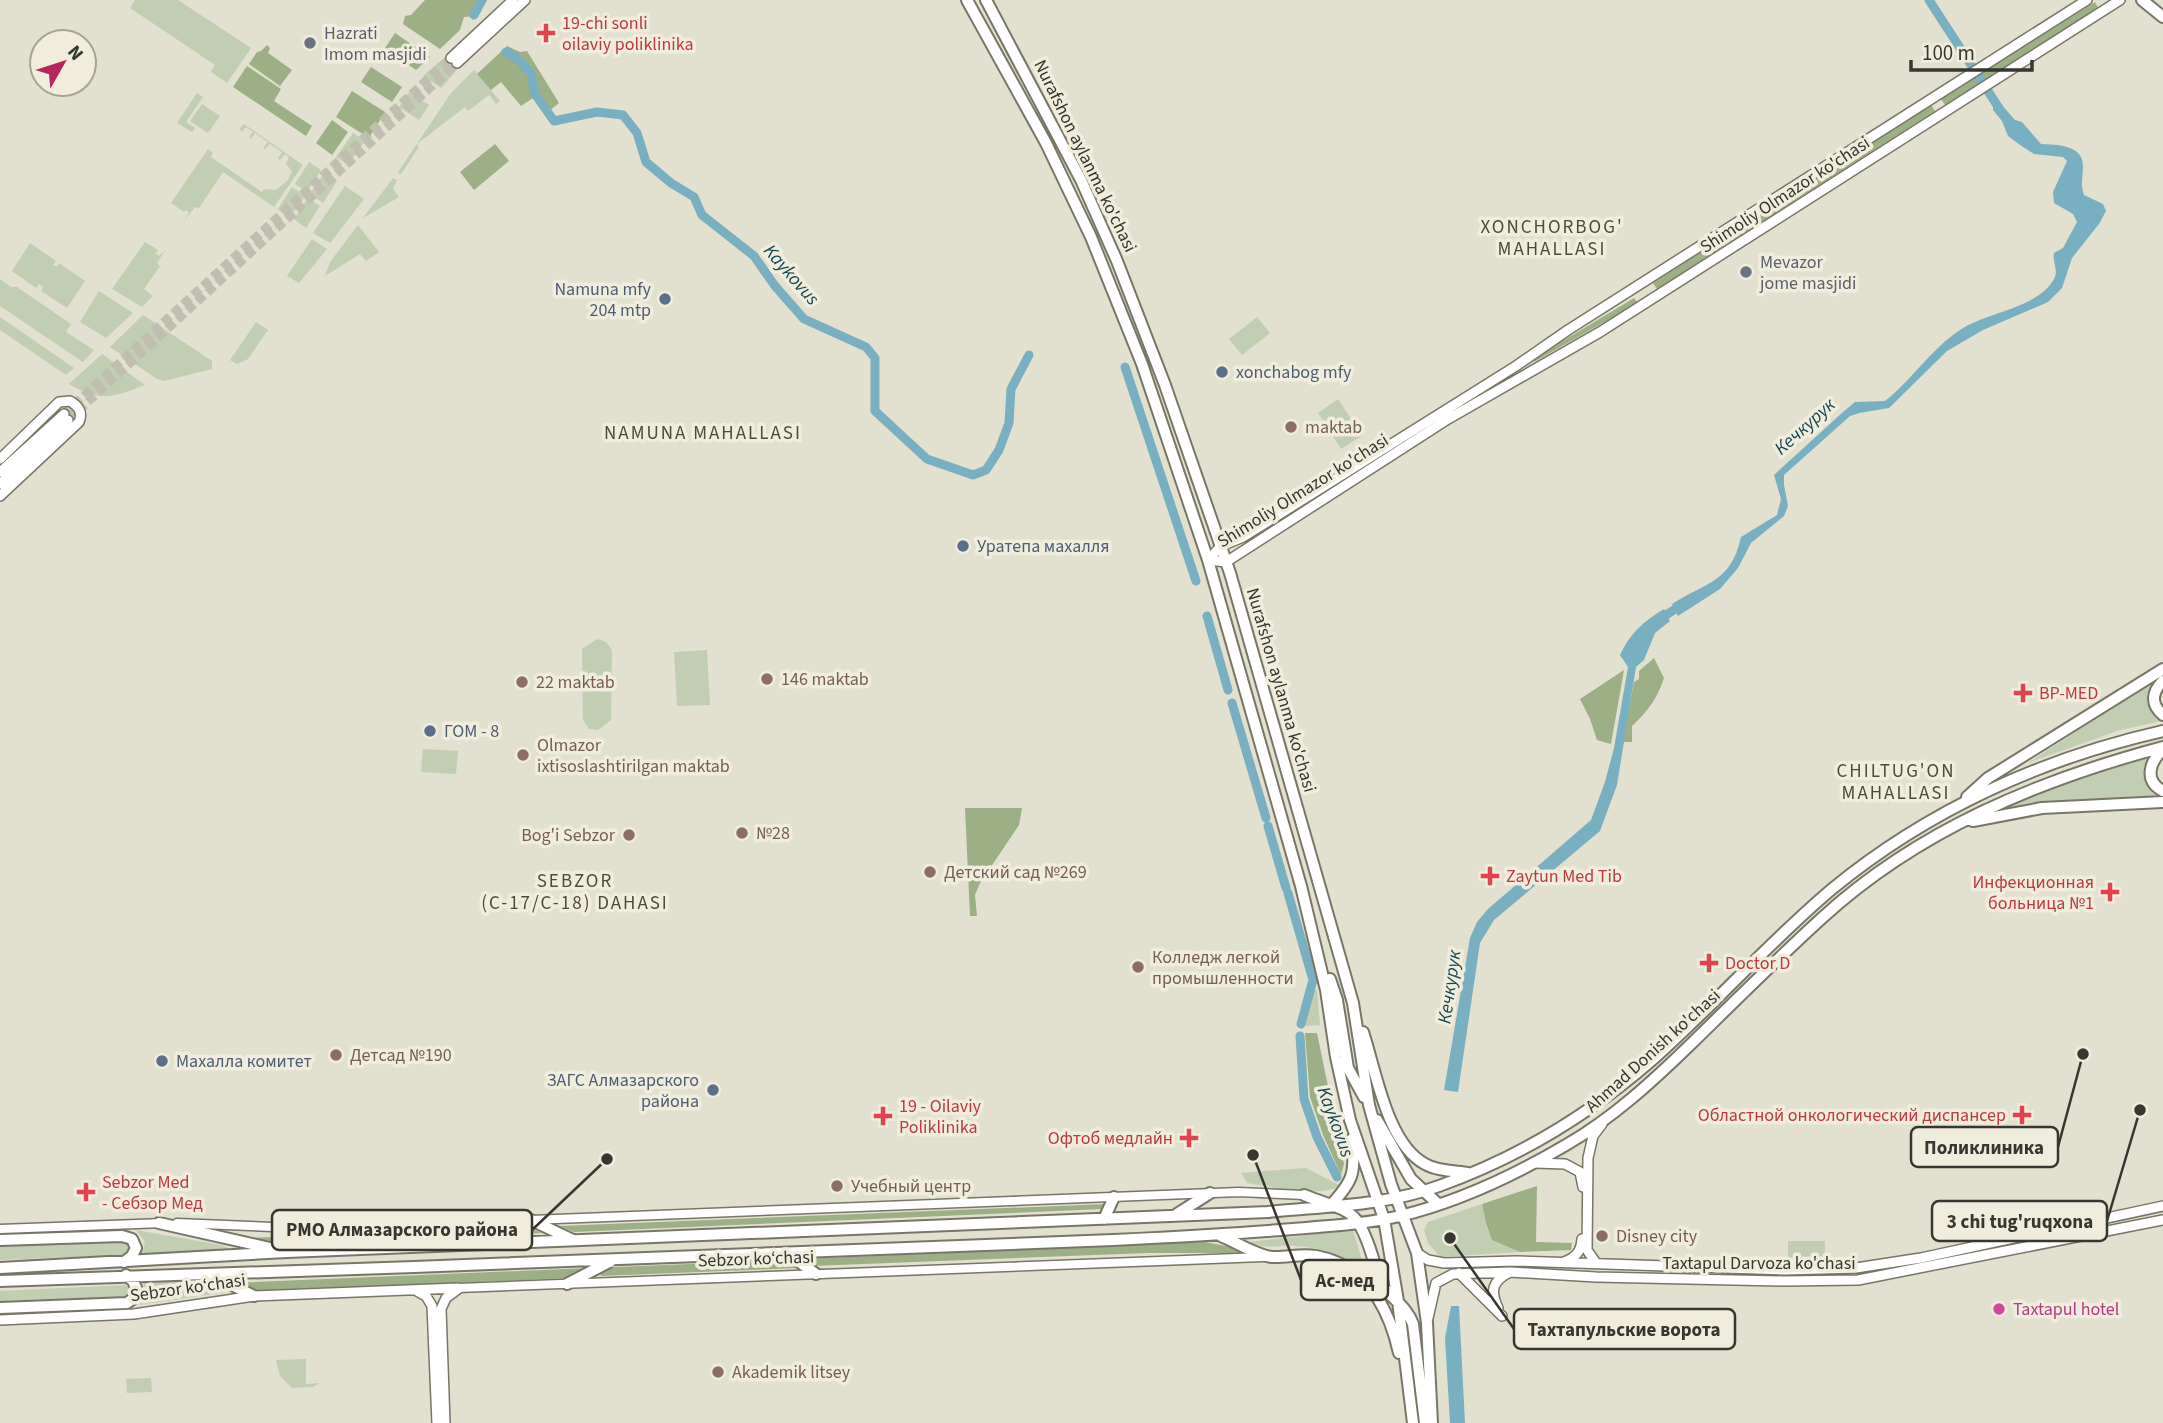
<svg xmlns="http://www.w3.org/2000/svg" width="2163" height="1423" viewBox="0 0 2163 1423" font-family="'Source Sans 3',sans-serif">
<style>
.green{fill:#c1ceb2}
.forest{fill:#9caf85}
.water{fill:#78afc1}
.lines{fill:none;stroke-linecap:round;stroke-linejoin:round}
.canal{stroke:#78afc1;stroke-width:9}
.secondary-tunnel{stroke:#c0beaf;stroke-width:9;stroke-dasharray:9 4.5;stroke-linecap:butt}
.tertiary-casing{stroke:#797667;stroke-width:11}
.secondary-casing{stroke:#797667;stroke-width:12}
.primary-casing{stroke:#797667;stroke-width:14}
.trunk-casing{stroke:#797667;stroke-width:14}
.tertiary{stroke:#fff;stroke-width:8}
.secondary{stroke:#fff;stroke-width:9}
.primary{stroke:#fff;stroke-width:10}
.trunk{stroke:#fff;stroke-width:10}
.health-dot{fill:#e0444e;stroke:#f0eddc;stroke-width:2.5}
.worship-dot{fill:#6b7280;stroke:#f0eddc;stroke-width:2.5}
.service-dot{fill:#5c6f8a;stroke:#f0eddc;stroke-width:2.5}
.education-dot{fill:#8d6e63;stroke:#f0eddc;stroke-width:2.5}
.hotel-dot{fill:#d1479c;stroke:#f0eddc;stroke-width:2.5}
.labels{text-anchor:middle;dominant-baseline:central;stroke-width:7;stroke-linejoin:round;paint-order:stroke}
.health-label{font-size:18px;fill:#be3a42;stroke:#f0eddc;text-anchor:start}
.worship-label{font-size:18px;fill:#5b616d;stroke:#f0eddc;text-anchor:start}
.street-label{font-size:18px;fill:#37362f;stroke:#f0eddc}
.service-label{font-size:18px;fill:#4e5e75;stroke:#f0eddc;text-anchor:start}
.education-label{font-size:18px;fill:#785e54;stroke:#f0eddc;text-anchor:start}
.hotel-label{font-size:18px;fill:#b23c85;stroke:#f0eddc;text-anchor:start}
.neighbourhood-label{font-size:19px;letter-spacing:2px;fill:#4d4b3d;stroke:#f0eddc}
.water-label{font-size:19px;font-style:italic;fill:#174855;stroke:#f0eddc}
.leader{fill:none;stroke:#37362f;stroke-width:2.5}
.callout-dot{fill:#37362f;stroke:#f0eddc;stroke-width:2.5}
.callout{fill:#f0eddc;stroke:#37362f;stroke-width:2.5}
.callout-label{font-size:19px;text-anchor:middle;font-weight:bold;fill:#37362f}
</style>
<rect width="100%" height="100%" fill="#e2e0cf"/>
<path class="green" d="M 135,0 L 178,0 L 251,48 L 227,83 L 211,72 L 215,65 L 130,8 Z
M 445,57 L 457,70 L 441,88 L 423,76 Z
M 474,70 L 500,101 L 496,104 L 489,95 L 468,111 L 465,107 L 417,144 L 419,147 L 401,174 L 398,172 L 451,93 Z
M 409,92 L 429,105 L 419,120 L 399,107 Z
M 197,93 L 203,97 L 186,122 L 195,128 L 192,132 L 177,123 Z
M 202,104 L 220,116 L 208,133 L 190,121 Z
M 244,124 L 303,165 L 274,207 L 223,172 L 199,208 L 195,207 L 185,220 L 189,212 L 186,210 L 184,212 L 171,203 L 208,149 L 213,153 L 211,157 L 262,192 L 264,189 L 276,190 L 288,180 L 292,171 L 286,164 L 289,157 L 285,154 L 280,160 L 278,158 L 282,152 L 270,144 L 265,149 L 263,148 L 268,142 L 255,133 L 251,139 L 249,137 L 253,132 L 246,127 L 241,132 L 240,128 Z
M 353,133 L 365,141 L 348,165 L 336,157 Z
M 309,162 L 321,170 L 307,192 L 295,184 Z
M 324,173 L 337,181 L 323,203 L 310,194 Z
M 393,178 L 397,180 L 393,189 L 399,197 L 363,218 Z
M 345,186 L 364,199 L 330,243 L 313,233 Z
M 292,187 L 305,196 L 290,217 L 278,209 Z
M 308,198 L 320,206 L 306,228 L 294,219 Z
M 358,225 L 379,252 L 366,261 L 360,254 L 325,276 L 330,262 Z
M 312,239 L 327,249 L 299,283 L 287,276 Z
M 145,242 L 158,250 L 156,253 L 159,256 L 166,249 L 157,263 L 160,266 L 144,289 L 153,296 L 142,307 L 112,289 Z
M 30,243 L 56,261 L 53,265 L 57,267 L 59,263 L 85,281 L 67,308 L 41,291 L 43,287 L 39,284 L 36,288 L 12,271 Z
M 0,279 L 11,287 L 17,287 L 71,324 L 66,332 L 94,350 L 83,362 L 0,306 Z
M 99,291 L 133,313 L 106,338 L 80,322 Z
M 143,315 L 212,361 L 212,369 L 164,381 L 157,379 L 110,347 Z
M 1257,317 L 1270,333 L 1242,355 L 1229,339 Z
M 0,318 L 0,317 L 74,368 L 66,375 L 0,330 Z
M 256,322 L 268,330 L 248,359 L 237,364 L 230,360 Z
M 102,354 L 145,385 C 113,397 101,403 69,384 Z
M 1338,399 L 1362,436 L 1341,449 L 1318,413 Z
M 597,639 L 606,642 L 612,650 L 611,720 L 598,730 L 589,729 L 583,720 L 582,649 Z
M 707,650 L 710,705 L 677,706 L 674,652 Z
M 2153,681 C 2143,697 2145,711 2162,721 L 2120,730 L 2028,763 Z
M 423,749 L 458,751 L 456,774 L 421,772 Z
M 2147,758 C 2143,779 2142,786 2163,798 L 2031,805 L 2005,809 L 2064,784 Z
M 1313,990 L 1317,990 L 1320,1025 L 1305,1026 Z
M 1306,1168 L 1341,1186 C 1314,1198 1275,1187 1247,1183 L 1241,1173 Z
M 1482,1204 L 1486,1223 L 1492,1240 L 1520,1252 L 1440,1257 L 1428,1243 L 1424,1230 L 1428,1222 Z
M 136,1230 L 221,1245 L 228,1248 L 224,1250 L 142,1254 L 145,1242 Z
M 1353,1230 L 1364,1267 L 1372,1267 L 1389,1299 L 1389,1306 C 1369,1272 1337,1248 1296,1246 C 1274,1245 1269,1250 1248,1242 Z
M 124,1241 L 128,1241 L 132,1247 L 129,1252 L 123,1255 L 0,1260 L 0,1246 Z
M 1788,1241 L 1825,1241 L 1825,1259 L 1788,1258 Z
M 143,1282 L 213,1282 L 226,1292 L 139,1305 L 146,1295 Z
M 127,1285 L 133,1291 L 127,1298 L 0,1303 L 0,1291 Z
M 306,1359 L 306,1384 L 319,1383 L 313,1387 L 292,1388 L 280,1376 L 276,1360 Z
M 151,1378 L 152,1392 L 127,1393 L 126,1379 Z"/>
<path class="forest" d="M 425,0 L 487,0 L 478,16 L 464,17 L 460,30 L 440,49 L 403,24 L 405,16 L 411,15 Z
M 2095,2 L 2098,8 L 1945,105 L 1941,99 Z
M 395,33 L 430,57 L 416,70 L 385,48 Z
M 267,45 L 270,48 L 268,53 L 292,70 L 280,86 L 249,64 L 257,52 L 261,51 Z
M 507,46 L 520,52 L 527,51 L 559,103 L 549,111 L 536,96 L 521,106 L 501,82 L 491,90 L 477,74 Z
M 247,66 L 281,89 L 274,101 L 312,126 L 306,136 L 233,87 Z
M 371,67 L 402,87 L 392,102 L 361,82 Z
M 352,91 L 385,112 L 369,138 L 336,117 Z
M 1931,105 L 1935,111 L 1657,289 L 1653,283 Z
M 332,120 L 348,132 L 332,155 L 316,143 Z
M 495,144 L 509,161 L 474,190 L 460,172 Z
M 1634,298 L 1638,303 L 1534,362 L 1533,359 Z
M 1654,658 L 1664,678 C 1657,699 1648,711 1632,726 L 1632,742 L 1623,742 L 1634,682 L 1639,679 L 1639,671 Z
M 1624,670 L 1611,744 L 1597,740 L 1590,719 L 1580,699 Z
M 965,808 L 1022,808 L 1019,825 L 980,883 L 975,895 L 977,916 L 970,916 Z
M 1305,1033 L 1317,1033 L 1344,1164 L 1341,1175 L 1323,1135 L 1310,1097 Z
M 1537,1186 L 1536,1242 L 1572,1243 L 1571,1250 L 1520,1252 L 1492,1240 L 1486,1223 L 1482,1204 Z
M 1107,1204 L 1104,1209 L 574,1232 L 559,1226 Z
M 530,1228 L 542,1233 L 315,1243 L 251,1240 L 250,1238 Z
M 1205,1242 L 1247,1250 L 1247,1253 L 1148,1253 L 812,1266 L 802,1259 Z
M 788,1260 L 798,1268 L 601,1276 L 600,1272 L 616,1267 Z
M 588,1268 L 571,1278 L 290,1290 L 249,1290 L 233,1283 Z"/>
<path class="water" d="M 1993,101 L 2002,105 L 2015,120 L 2022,122 L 2041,144 C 2056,145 2083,144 2083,166 C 2083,177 2080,184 2084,195 L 2103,204 L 2106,211 L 2099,224 L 2072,258 L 2062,288 L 2048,302 L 1983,330 L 1947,351 L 1889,408 L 1859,413 L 1850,416 L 1784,475 L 1784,485 L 1788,506 L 1784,516 L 1751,543 L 1738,568 L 1720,589 L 1678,616 L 1672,604 C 1706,582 1731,583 1741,537 L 1777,515 L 1781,499 L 1774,475 L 1843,412 L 1855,402 L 1885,401 C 1912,380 1931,349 1960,330 C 1986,312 2037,309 2054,279 C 2059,270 2052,262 2054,253 L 2063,248 L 2077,222 L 2073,214 L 2054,203 L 2053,192 L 2067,161 L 2063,157 L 2034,154 L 2020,145 L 2008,136 L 2002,121 L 1993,110 Z
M 1664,609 L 1670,621 L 1655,633 L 1644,660 L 1636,667 L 1617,785 L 1600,831 L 1494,920 L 1480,943 L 1458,1092 L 1444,1090 L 1470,938 L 1477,922 L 1488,909 L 1591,820 L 1605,782 L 1614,748 L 1628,667 L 1620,655 C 1630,633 1644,621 1664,609 Z
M 1451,1306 L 1459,1306 L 1465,1423 L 1450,1423 L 1445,1338 Z"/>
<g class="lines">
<path class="canal" d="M 1929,0 L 1999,108
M 474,15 L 482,0
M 506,52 L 518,59 L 531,73 L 535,94 L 554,121 L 597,112 L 623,115 L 637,133 L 646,162 L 671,183 L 694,197 L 702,215 L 754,256 L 775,286 L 804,319 L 866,347 L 875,358 L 875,411 L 927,459 L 973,475 L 986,470 L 999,450 L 1009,423 L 1011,389 L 1029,355
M 1125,367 L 1196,581
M 1207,616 L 1228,690
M 1658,620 L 1685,603
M 1232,703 L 1266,818
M 1268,826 L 1286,888
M 1288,893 L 1313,980 L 1301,1024
M 1300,1036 L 1304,1099 L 1317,1137 L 1337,1177"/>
<path class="secondary-tunnel" d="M 64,414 L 451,58
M 68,420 L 457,63"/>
<defs>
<path id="tertiary" d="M 177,1223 L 272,1227 L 531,1220 L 1239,1192 L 1304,1195
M 0,1229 L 164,1223
M 458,1288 L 1263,1257"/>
<path id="secondary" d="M 451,58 L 513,0
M 457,63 L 525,0
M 0,459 L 59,402 L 70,401 C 79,406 83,413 79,422 L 0,496
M 0,472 L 64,414
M 0,484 L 68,420
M 1208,560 L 1226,562 L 1448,419 L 1600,332 L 2120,0
M 1208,560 L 1221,546 L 1243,537 L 1516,366 L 1568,330 L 2087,0
M 1535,1163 L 1565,1164 L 1580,1172 L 1583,1187
M 1417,1253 L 1428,1260 L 1444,1263 L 1516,1261 L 1784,1270 L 1856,1268 L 1921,1258 L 2163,1206
M 1564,1262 C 1576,1257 1581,1252 1582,1239
M 1596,1263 L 1587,1250 L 1588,1158 L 1593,1136 L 1602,1124
M 1459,1273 L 1502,1316
M 417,1291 L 426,1296 L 432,1306 L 437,1423
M 1498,1308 C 1490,1291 1492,1281 1510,1272
M 1428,1318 L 1436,1283 L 1453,1274 L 1510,1272 L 1596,1277 L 1784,1281 L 1858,1280 L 2163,1220
M 0,1320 L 134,1314 L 254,1296 L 458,1288
M 445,1423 L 441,1309 L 446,1298 L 458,1289"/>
<path id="primary" d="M 967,0 L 1046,143 L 1091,237 L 1142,364 L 1208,560 L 1301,886 L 1326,990 L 1336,1057 L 1350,1120 L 1384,1219 L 1398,1301 L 1413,1423
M 986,0 L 1081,180 L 1117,261 L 1165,385 L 1230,573 L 1353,1003 L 1369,1105 L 1391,1184 L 1417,1253 L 1427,1323 L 1432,1423
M 2163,681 C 2152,692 2150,704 2163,715
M 2163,750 C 2149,762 2144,781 2163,791
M 1967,797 L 1988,778 L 2163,669
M 1973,821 L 2042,808 L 2163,802
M 1330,979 L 1337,1000 L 1348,1068 L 1364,1097
M 1363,1032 C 1376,1071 1387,1144 1425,1164 C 1437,1171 1454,1171 1468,1173
M 1377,1120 L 1411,1179 L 1438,1204
M 1304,1195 C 1349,1213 1356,1205 1372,1255 C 1375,1264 1377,1278 1383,1286 C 1393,1300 1407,1307 1413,1324 L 1425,1423
M 1331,1205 C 1353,1181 1356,1173 1352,1139
M 1177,1214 L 1210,1193
M 1104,1219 L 1114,1197
M 531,1220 L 573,1240
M 159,1223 L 274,1249
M 1221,1236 C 1236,1242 1256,1255 1272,1257 C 1287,1258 1301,1253 1316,1256 C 1366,1265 1389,1308 1399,1353
M 0,1240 L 122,1236 L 132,1239 L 136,1248 L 132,1256 L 124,1262
M 788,1254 L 816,1274
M 0,1268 L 287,1252 L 1268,1212 C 1326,1206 1384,1206 1439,1186 C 1517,1158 1590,1114 1652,1060 C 1714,1005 1769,942 1832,889 C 1928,810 2043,758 2163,731
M 212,1275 L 254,1296
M 0,1281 L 414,1267 L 1113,1240 C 1173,1237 1233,1234 1293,1229 C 1329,1226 1365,1224 1400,1216 C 1458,1202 1515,1175 1566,1145 C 1613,1118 1654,1080 1692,1043 C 1735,1001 1778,958 1822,918 C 1918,830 2039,780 2163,747
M 567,1284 L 611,1261
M 0,1308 L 127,1303 L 134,1298 L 137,1290 L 133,1281 L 126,1275"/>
<path id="trunk" d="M 2142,0 L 2163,17"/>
</defs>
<use href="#tertiary" class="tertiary-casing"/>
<use href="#secondary" class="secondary-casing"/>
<use href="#primary" class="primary-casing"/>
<use href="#trunk" class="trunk-casing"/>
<use href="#tertiary" class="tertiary"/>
<use href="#secondary" class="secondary"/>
<use href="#primary" class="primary"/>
<use href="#trunk" class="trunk"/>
</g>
<g class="health-dot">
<path d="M542.5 22.5h7v7h7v7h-7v7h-7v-7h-7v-7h7z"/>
<path d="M2019.5 682.5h7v7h7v7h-7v7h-7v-7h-7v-7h7z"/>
<path d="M1486.5 865.5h7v7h7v7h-7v7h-7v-7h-7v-7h7z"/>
<path d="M2106.5 881.5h7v7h7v7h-7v7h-7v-7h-7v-7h7z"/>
<path d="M1705.5 952.5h7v7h7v7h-7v7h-7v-7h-7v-7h7z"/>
<path d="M2018.5 1104.5h7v7h7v7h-7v7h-7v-7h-7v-7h7z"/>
<path d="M879.5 1105.5h7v7h7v7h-7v7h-7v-7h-7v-7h7z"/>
<path d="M1185.5 1127.5h7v7h7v7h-7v7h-7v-7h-7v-7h7z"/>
<path d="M82.5 1181.5h7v7h7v7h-7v7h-7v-7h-7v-7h7z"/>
</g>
<g class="worship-dot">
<circle cx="310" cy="43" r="7"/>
<circle cx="1746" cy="272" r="7"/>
</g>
<g class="service-dot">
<circle cx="665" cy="299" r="7"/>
<circle cx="1222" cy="372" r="7"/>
<circle cx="963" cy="546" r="7"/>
<circle cx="430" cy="731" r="7"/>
<circle cx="162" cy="1061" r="7"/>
<circle cx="713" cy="1090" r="7"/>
</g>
<g class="education-dot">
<circle cx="1291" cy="427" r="7"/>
<circle cx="767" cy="679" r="7"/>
<circle cx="522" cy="682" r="7"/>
<circle cx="523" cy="755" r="7"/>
<circle cx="742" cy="833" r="7"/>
<circle cx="629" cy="835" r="7"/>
<circle cx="930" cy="872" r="7"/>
<circle cx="1138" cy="967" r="7"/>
<circle cx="336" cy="1055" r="7"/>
<circle cx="837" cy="1186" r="7"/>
<circle cx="1602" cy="1236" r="7"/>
<circle cx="718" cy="1372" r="7"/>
</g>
<circle class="hotel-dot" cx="1999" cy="1309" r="7"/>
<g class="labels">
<g class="health-label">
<text x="562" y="23">19-chi sonli<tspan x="562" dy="21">oilaviy poliklinika</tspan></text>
<text x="2039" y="693">BP-MED</text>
<text x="1506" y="876">Zaytun Med Tib</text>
<text x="2094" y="882" text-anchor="end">Инфекционная<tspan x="2094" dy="21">больница №1</tspan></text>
<text x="1725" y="963">Doctor D</text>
<text x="899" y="1106">19 - Oilaviy<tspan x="899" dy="21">Poliklinika</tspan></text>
<text x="2006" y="1115" text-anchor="end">Областной онкологический диспансер</text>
<text x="1173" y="1138" text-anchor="end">Офтоб медлайн</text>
<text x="102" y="1182">Sebzor Med<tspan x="102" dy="21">- Себзор Мед</tspan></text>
</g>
<g class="worship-label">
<text x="324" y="33">Hazrati<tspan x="324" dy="21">Imom masjidi</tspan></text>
<text x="1760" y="262">Mevazor<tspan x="1760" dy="21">jome masjidi</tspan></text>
</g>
<g class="street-label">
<text transform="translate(1085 156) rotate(64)">Nurafshon aylanma ko'chasi</text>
<text transform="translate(1785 195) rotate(-33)">Shimoliy Olmazor ko'chasi</text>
<text transform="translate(1303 491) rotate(-32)">Shimoliy Olmazor ko'chasi</text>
<text transform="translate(1281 690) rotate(74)">Nurafshon aylanma ko'chasi</text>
<text transform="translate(1653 1051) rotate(-42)">Ahmad Donish ko'chasi</text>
<text transform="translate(756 1259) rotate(-2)">Sebzor ko‘chasi</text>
<text x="1759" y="1263">Taxtapul Darvoza ko'chasi</text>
<text transform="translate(188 1288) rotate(-8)">Sebzor ko‘chasi</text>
</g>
<g class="service-label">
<text x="651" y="289" text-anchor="end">Namuna mfy<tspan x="651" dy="21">204 mtp</tspan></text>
<text x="1236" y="372">xonchabog mfy</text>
<text x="977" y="546">Уратепа махалля</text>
<text x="444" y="731">ГОМ - 8</text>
<text x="176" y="1061">Махалла комитет</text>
<text x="699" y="1080" text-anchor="end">ЗАГС Алмазарского<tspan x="699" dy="21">района</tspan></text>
</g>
<g class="education-label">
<text x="1305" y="427">maktab</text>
<text x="781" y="679">146 maktab</text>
<text x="536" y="682">22 maktab</text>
<text x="537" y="745">Olmazor<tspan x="537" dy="21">ixtisoslashtirilgan maktab</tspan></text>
<text x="756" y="833">№28</text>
<text x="615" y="835" text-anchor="end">Bog'i Sebzor</text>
<text x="944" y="872">Детский сад №269</text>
<text x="1152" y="957">Колледж легкой<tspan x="1152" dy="21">промышленности</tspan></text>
<text x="350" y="1055">Детсад №190</text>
<text x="851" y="1186">Учебный центр</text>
<text x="1616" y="1236">Disney city</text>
<text x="732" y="1372">Akademik litsey</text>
</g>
<g class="hotel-label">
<text x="2013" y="1309">Taxtapul hotel</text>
</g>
<g class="neighbourhood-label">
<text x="1552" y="227">XONCHORBOG'<tspan x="1552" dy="22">MAHALLASI</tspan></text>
<text x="703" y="433">NAMUNA MAHALLASI</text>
<text x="1896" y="771">CHILTUG'ON<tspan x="1896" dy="22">MAHALLASI</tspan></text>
<text x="575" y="881">SEBZOR<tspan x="575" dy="22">(C-17/C-18) DAHASI</tspan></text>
</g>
<g class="water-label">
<text transform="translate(791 275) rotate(49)">Kaykovus</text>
<text transform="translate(1805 427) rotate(-42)">Кечкурук</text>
<text transform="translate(1450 987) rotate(-82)">Кечкурук</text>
<text transform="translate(1335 1122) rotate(70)">Kaykovus</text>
</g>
</g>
<path class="leader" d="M2083 1054L2058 1147M2140 1110L2107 1221M607 1159L532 1230M1253 1155L1301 1280M1450 1238L1514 1329"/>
<g class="callout-dot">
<circle cx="2083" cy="1054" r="7"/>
<circle cx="2140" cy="1110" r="7"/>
<circle cx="607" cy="1159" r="7"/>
<circle cx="1253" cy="1155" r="7"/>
<circle cx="1450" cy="1238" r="7"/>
</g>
<g class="callout">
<rect x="1911" y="1127" width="147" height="40" rx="7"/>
<rect x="1932" y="1201" width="175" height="40" rx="7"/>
<rect x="272" y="1210" width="260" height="40" rx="7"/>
<rect x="1301" y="1260" width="87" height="40" rx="7"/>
<rect x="1514" y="1309" width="221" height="40" rx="7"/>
</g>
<g class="callout-label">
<text x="1984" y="1154">Поликлиника</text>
<text x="2020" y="1228">3 chi tug'ruqxona</text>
<text x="402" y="1236">РМО Алмазарского района</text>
<text x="1345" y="1287">Ас-мед</text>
<text x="1624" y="1336">Тахтапульские ворота</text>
</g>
<g transform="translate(63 63) rotate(51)"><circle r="33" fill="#f0eddc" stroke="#a6a497" stroke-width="2"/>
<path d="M0-5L12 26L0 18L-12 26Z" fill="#b5275c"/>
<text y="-10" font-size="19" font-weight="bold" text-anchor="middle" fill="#37362f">N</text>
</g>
<path d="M1911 60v10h121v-10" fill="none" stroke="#37362f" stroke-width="3.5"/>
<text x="1922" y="60" font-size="21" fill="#37362f" stroke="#f0eddc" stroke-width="5" paint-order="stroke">100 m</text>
</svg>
